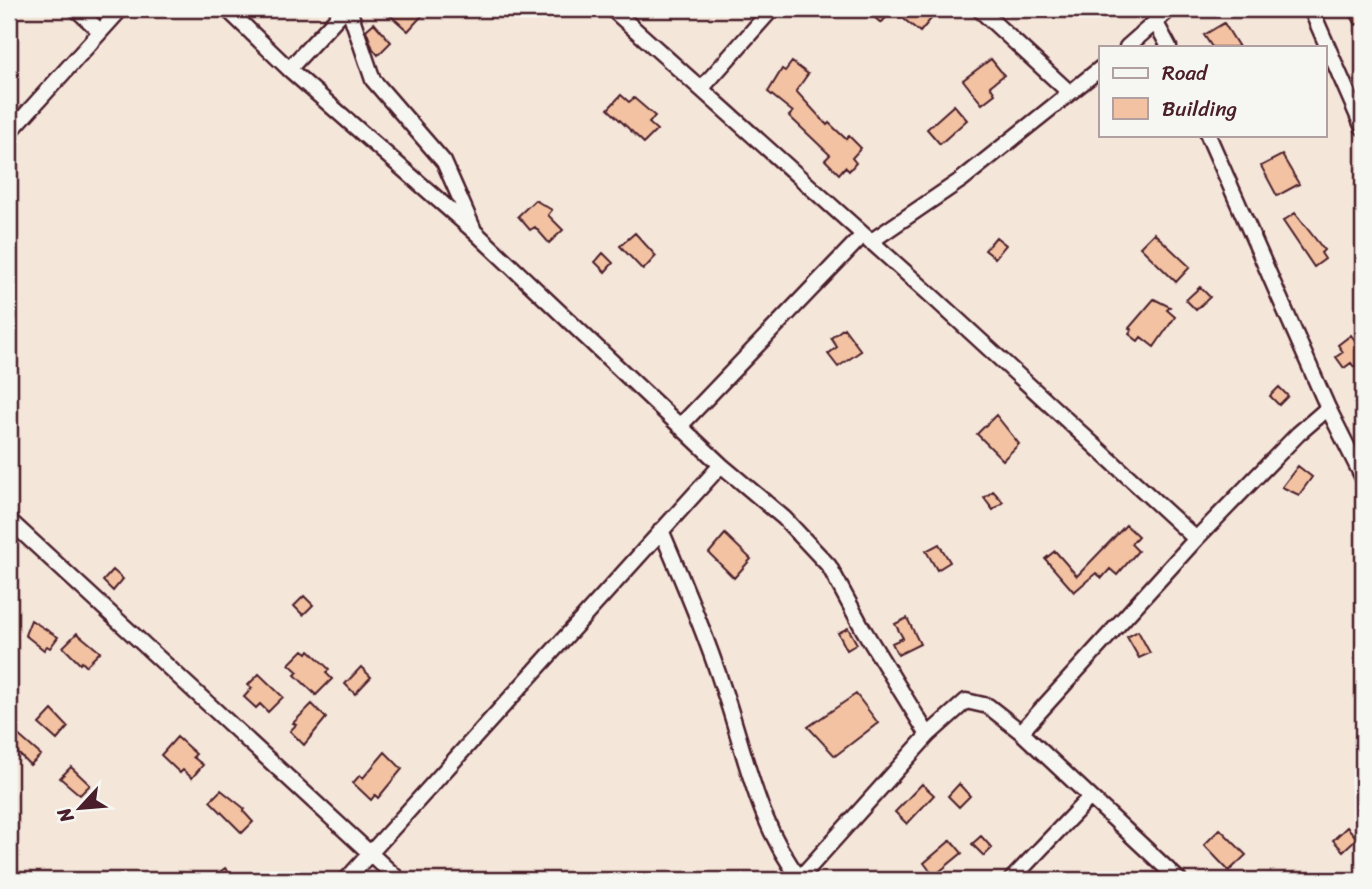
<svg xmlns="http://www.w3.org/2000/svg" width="1372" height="889" viewBox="0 0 1372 889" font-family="Sriracha,sans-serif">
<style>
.building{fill:#f2c2a2;stroke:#4a1f2b;stroke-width:2}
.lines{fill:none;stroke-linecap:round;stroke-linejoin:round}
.minor-casing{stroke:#4a1f2b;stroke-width:19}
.minor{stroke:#f6f6f2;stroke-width:14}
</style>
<rect width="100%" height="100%" fill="#f5e6da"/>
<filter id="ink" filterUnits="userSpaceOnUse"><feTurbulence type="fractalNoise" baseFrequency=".0143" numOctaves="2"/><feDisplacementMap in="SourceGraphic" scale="14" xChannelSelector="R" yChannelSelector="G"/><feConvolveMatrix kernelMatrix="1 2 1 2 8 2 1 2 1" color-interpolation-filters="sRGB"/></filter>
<g filter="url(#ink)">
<path class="building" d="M 383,9 L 428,9 L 408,31 Z
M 865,9 L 894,9 L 881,23 Z
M 904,9 L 930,9 L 936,13 L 920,32 L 899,15 Z
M 1347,9 L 1363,9 L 1363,21 L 1356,25 Z
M 374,23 L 391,42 L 378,55 L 373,49 L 366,30 Z
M 1224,23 L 1239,47 L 1212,47 L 1204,35 Z
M 991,59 L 1004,75 L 990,86 L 995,94 L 982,104 L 963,80 Z
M 792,62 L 808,74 L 796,91 L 827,125 L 829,123 L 846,139 L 849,136 L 861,148 L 852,158 L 856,163 L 849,171 L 845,167 L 839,174 L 825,160 L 830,155 L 789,116 L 793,112 L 768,92 L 782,69 L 785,71 Z
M 621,95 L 629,102 L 634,98 L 655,116 L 649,123 L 657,130 L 644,143 L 608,109 Z
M 954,105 L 967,120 L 940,144 L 927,129 Z
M 1282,155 L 1299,184 L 1277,196 L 1261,166 Z
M 535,200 L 552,210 L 548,215 L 563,230 L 549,243 L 535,227 L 530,230 L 518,216 Z
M 1295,213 L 1324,250 L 1321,253 L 1325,259 L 1314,267 L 1283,221 Z
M 635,233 L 656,256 L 643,270 L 620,246 Z
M 1154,233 L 1190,267 L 1176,282 L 1140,247 Z
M 996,237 L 1006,245 L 995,258 L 985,250 Z
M 603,253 L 613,263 L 605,272 L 595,262 Z
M 1200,287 L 1210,297 L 1196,310 L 1186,300 Z
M 1154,299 L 1170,307 L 1167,310 L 1175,317 L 1154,347 L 1141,337 L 1138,341 L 1129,334 L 1132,330 L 1129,328 Z
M 844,328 L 861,351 L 838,367 L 828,354 L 837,347 L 831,338 Z
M 1351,335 L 1363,351 L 1363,360 L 1354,367 L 1351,363 L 1344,368 L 1336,357 L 1343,352 L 1338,345 Z
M 1279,387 L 1288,396 L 1279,405 L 1270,396 Z
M 996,415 L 1019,444 L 1003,460 L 977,434 Z
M 1298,466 L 1312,477 L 1299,495 L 1282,487 Z
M 993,491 L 1003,502 L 993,510 L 984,498 Z
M 1126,525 L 1138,536 L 1131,544 L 1138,551 L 1117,575 L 1110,569 L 1102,578 L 1096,573 L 1074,592 L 1045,559 L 1055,551 L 1077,576 Z
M 725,534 L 751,559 L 734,578 L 709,553 Z
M 939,544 L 950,562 L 937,570 L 926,551 Z
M 113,570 L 123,579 L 113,591 L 103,581 Z
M 304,596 L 313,605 L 303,615 L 294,606 Z
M 907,618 L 920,644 L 898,655 L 892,643 L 903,638 L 895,624 Z
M 31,620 L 58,637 L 50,648 L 47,646 L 44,650 L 25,635 Z
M 848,628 L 857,644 L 847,650 L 838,633 Z
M 1138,631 L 1150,653 L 1139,658 L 1127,637 Z
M 77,633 L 100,652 L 86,666 L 82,662 L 80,664 L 63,647 Z
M 303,650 L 307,653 L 309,650 L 329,669 L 326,673 L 332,679 L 316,695 L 295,675 L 298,672 L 289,664 Z
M 361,667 L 371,677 L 355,694 L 345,684 Z
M 259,674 L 283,697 L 268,712 L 260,704 L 256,708 L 244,697 L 252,688 L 248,685 Z
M 856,694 L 878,723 L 835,756 L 808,727 Z
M 312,704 L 326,718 L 304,745 L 290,731 L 296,725 L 293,723 Z
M 52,710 L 68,727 L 57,740 L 39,724 Z
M 17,734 L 41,755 L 30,765 L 9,744 Z
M 177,737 L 196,754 L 193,757 L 203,765 L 192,778 L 183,770 L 180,773 L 161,755 Z
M 385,752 L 402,769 L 378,798 L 375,795 L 371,800 L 353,783 L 360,775 L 363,778 Z
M 71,767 L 90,785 L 80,795 L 60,778 Z
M 922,784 L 934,795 L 907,824 L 895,812 Z
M 959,784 L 970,796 L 959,807 L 948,796 Z
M 221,790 L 245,809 L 243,811 L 253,822 L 242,833 L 210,801 Z
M 1347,827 L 1357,838 L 1343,851 L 1333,840 Z
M 1220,829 L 1246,855 L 1229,871 L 1204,845 Z
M 981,836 L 992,848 L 984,856 L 972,844 Z
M 951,840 L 962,853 L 934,876 L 924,863 Z
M 225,868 L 235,880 L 209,880 Z"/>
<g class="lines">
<defs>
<path id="minor" d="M 76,9 L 100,31
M 227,9 L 289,69 L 475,232 L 721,465 L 346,880
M 349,9 L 373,80 L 444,162 L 473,228
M 612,9 L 934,298 L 1196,539 L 1021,732
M 979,9 L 1070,93
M 1311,9 L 1363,128
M 1156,23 L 1169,47
M 1127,47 L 1170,9
M 289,69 L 345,9
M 701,89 L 772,9
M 9,133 L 121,9
M 1208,135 L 1328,408 L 1363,478
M 870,242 L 961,180 L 1101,68
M 681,425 L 862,236
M 721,465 L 784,518 L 829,566 L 863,629 L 928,735
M 9,520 L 399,880
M 661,530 C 684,584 707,638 725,694 C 747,759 758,825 801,880
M 1196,539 L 1298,434 L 1328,408
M 798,880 L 928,735 L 966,701 L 988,706 L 1021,732 L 1179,880
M 1011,880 L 1090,797"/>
</defs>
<use href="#minor" class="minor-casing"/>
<use href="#minor" class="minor"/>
</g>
</g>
<rect width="1372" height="889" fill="none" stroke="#f6f6f2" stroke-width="35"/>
<rect x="18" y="18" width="1337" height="854" fill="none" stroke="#4a1f2b" stroke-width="2.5" filter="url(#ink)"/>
<rect x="1099" y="46" width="228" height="91" fill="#f6f6f2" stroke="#b1a0a2" stroke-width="2"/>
<rect x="1113" y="68" width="35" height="10" fill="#f6f6f2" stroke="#b1a0a2" stroke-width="2"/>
<text x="1162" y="80" font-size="21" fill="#4a1f2b">Road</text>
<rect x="1113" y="98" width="35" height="21" fill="#f2c2a2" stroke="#b1a0a2" stroke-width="2"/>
<text x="1162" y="116" font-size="21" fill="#4a1f2b">Building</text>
<g transform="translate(80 808) rotate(244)" stroke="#f6f6f2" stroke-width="5" paint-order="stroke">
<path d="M0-5L12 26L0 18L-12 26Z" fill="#4a1f2b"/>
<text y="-10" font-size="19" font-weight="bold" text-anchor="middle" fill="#4a1f2b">N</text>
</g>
</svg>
